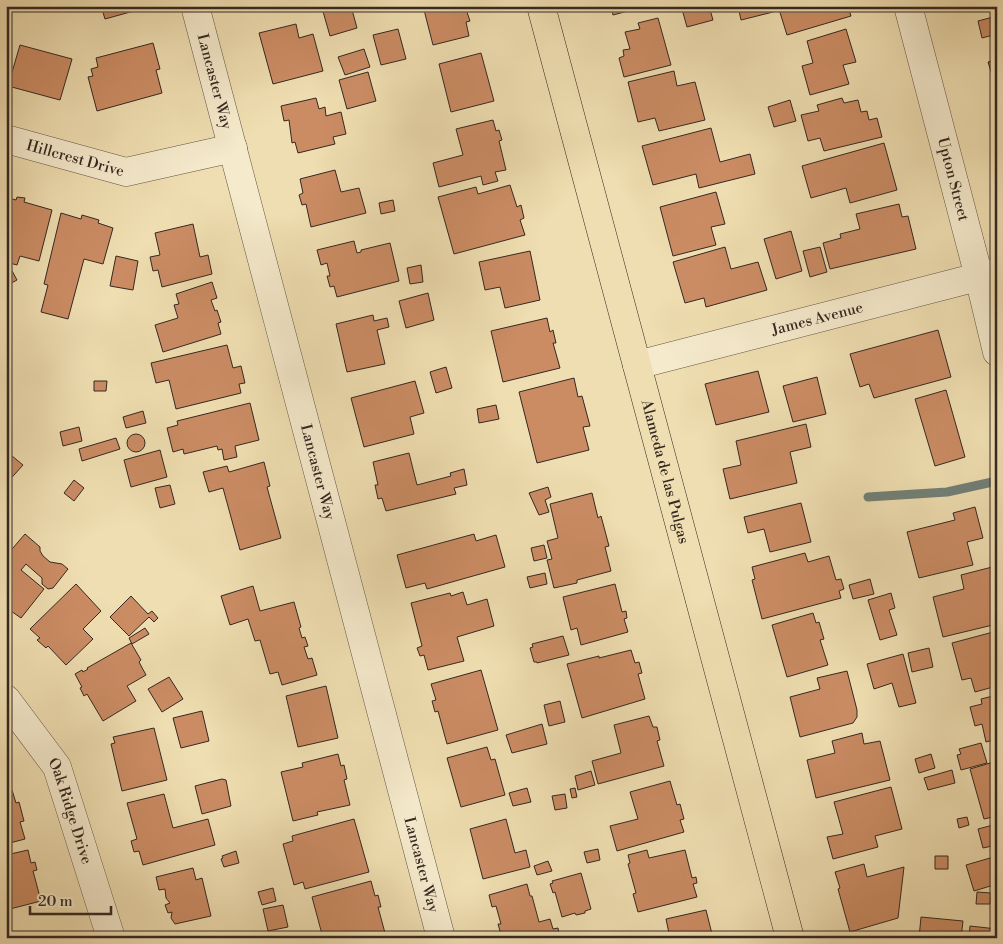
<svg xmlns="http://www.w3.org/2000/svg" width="1003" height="944" viewBox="0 0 1003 944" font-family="'Libre Bodoni',serif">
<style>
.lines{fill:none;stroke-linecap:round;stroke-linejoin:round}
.stream{stroke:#718077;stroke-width:9}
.building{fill:#cb8c64;stroke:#342822}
.minor-casing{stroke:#635646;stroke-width:29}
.major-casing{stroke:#342822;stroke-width:29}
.minor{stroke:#f5eacc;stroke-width:28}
.major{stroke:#efdeb1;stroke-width:28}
.labels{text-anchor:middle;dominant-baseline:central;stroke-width:4;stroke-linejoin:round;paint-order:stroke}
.street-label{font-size:15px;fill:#342822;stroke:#f5eacc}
</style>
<rect width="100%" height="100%" fill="#efdeb1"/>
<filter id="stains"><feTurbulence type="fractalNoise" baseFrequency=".004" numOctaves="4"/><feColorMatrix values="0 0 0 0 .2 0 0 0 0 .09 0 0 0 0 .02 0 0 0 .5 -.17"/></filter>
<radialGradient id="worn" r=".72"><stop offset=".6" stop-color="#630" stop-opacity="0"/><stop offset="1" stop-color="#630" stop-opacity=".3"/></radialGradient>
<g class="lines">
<path class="stream" d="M 868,497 L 947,492 L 997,481"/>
</g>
<path class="building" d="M 101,6 L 140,6 L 141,9 L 105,19 Z
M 253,6 L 267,6 L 254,10 Z
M 328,6 L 351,6 L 357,28 L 330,36 L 322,8 Z
M 423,6 L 465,6 L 470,21 L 466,22 L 469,36 L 433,45 Z
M 599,6 L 647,6 L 613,15 L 611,7 L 600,9 Z
M 682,6 L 709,6 L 713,20 L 687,27 L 682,9 Z
M 738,6 L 771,6 L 773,12 L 741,20 Z
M 778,6 L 848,6 L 851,16 L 787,35 Z
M 997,16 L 997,34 L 982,38 L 978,21 Z
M 658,18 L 671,65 L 624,77 L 619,58 L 624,56 L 623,50 L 630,49 L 625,32 L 640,29 L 638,23 Z
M 296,24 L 299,38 L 313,34 L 323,71 L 273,84 L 259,33 Z
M 398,29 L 406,59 L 381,65 L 373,35 Z
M 846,29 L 856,62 L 843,65 L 849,84 L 810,95 L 802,66 L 813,63 L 807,41 Z
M 153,43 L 160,69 L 156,70 L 162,93 L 97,111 L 88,77 L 93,76 L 91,69 L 98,67 L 96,58 Z
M 20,45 L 72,59 L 60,100 L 8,86 Z
M 364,49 L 370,67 L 345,75 L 338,57 Z
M 481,53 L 494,101 L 451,112 L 439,64 Z
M 997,59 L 997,77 L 993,78 L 988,62 Z
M 674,71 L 677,86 L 695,82 L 705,120 L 659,131 L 655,118 L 638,122 L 628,82 Z
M 368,72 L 376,101 L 347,109 L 339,80 Z
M 316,98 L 319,109 L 325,107 L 326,116 L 341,112 L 346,134 L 333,137 L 335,144 L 298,153 L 295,142 L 292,143 L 289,120 L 284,121 L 281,106 Z
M 842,98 L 844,103 L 858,100 L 861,112 L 867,111 L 869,120 L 877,118 L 882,137 L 824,151 L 820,138 L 808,141 L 801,115 L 819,111 L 817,105 Z
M 790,100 L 796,121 L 774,127 L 768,107 Z
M 493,120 L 496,131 L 499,130 L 502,140 L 499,141 L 506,170 L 495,172 L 498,181 L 483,185 L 481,176 L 439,187 L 433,163 L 463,155 L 456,129 Z
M 711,128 L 720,162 L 750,154 L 755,174 L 699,188 L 696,174 L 653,185 L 642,146 Z
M 884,143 L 897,190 L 850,203 L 846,188 L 811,198 L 802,166 Z
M 335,170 L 341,192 L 359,188 L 366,213 L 311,227 L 306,204 L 302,205 L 299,195 L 303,193 L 300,179 Z
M 510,185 L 517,207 L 521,205 L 524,218 L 520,220 L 525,235 L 454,254 L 438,197 L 476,187 L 478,194 Z
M 716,192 L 725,224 L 711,227 L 716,245 L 673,256 L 660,207 Z
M 6,197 L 16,200 L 17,197 L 25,198 L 24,202 L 52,210 L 39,261 L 20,256 L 17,265 L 6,262 Z
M 393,200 L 395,211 L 381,214 L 379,203 Z
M 899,204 L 902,217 L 908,216 L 916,249 L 830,269 L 823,243 L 841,238 L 840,234 L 860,229 L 856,214 Z
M 61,213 L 81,219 L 82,215 L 99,220 L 98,223 L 113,228 L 103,264 L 84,259 L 68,319 L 41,312 L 48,285 L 44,284 Z
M 193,224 L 200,257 L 208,255 L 212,274 L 162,287 L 158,270 L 153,271 L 150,257 L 160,255 L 155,233 Z
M 791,231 L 802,271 L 776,279 L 764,239 Z
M 354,241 L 357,253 L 361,252 L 361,250 L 390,243 L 399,281 L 337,297 L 334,286 L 330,287 L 327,276 L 330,276 L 327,263 L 321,265 L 317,250 Z
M 725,247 L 731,269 L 758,262 L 767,290 L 706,307 L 704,298 L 685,303 L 673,262 Z
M 820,247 L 827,272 L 810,277 L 803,251 Z
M 530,251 L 540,300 L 505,308 L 500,287 L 485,290 L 479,262 Z
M 116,256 L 138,261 L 133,290 L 110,286 Z
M 421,265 L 423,282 L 410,284 L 407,268 Z
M 11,269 L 17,280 L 6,286 L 6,271 Z
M 212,282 L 217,298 L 211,300 L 215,311 L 217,310 L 221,322 L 218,323 L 221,334 L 163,352 L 155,325 L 178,318 L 174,305 L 179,304 L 176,294 Z
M 428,293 L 434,320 L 406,328 L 399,301 Z
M 373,315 L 374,321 L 387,318 L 389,327 L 377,330 L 385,364 L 347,372 L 336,324 Z
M 547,318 L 550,332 L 553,330 L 556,343 L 553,343 L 560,368 L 503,382 L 491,331 Z
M 938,330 L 951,377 L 874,398 L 869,384 L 860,387 L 850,354 Z
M 227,345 L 233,368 L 241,366 L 245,383 L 239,384 L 241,393 L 176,409 L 169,380 L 156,383 L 151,363 Z
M 446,367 L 452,388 L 436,393 L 430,372 Z
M 758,371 L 769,412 L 716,425 L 705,384 Z
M 817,377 L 826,414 L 793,422 L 783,386 Z
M 574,378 L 578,397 L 582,396 L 590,426 L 583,427 L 589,450 L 537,463 L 519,392 Z
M 94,381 L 107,381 L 106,391 L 94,391 Z
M 415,381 L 424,413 L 410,417 L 414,434 L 364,447 L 351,398 Z
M 946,390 L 965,457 L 935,466 L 915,399 Z
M 250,403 L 259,440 L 235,446 L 237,457 L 224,460 L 222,449 L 218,450 L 217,446 L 184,454 L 183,449 L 173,452 L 167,428 L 178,425 L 177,421 Z
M 496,405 L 499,419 L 479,423 L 477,409 Z
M 143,411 L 146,423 L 126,428 L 123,417 Z
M 806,424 L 811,447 L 790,452 L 797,483 L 730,499 L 723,469 L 741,465 L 736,441 Z
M 79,427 L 82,441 L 63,446 L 60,432 Z
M127 443a9 9 0 1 1 18 0a9 9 0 1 1-18 0Z
M 116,438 L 120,449 L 82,461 L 79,449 Z
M 160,450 L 167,477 L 131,487 L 124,460 Z
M 6,451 L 23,465 L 6,484 Z
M 409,453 L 417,485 L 451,476 L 450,473 L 464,469 L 467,485 L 454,488 L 456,494 L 386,511 L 382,498 L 378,499 L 375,485 L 378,485 L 373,462 Z
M 264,462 L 270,486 L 267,487 L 281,538 L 240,550 L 223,488 L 209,492 L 203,472 L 227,466 L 229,472 Z
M 74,480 L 84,488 L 74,501 L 64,493 Z
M 170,485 L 175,504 L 160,508 L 155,488 Z
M 548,487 L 551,497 L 545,500 L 549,512 L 539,515 L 529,493 Z
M 592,493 L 598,518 L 601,516 L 609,546 L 605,547 L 611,571 L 577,580 L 577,583 L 554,588 L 547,560 L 552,559 L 547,541 L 558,538 L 550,504 Z
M 801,503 L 811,542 L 770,552 L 764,529 L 748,533 L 744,517 Z
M 975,507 L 983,538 L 967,542 L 973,565 L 919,578 L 907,532 L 955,520 L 953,513 Z
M 25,534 L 40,547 L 40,551 L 43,556 L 50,562 L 62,564 L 68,569 L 53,588 L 48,589 L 42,584 L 42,578 L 26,564 L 21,570 L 44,589 L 21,618 L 11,611 L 6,610 L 6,556 Z
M 474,534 L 476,541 L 496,535 L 505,567 L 427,589 L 425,583 L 406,588 L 397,555 Z
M 544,545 L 547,558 L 534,561 L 531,548 Z
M 805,553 L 808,562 L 829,556 L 836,580 L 841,579 L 844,589 L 839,591 L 841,598 L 762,619 L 752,580 L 755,579 L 752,567 Z
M 996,566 L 997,624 L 943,637 L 933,597 L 964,589 L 961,575 Z
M 545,573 L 547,584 L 530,588 L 527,577 Z
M 870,579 L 874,594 L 853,599 L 849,585 Z
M 76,584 L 101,611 L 83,629 L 93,639 L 66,665 L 48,646 L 46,648 L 37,640 L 40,638 L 30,629 Z
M 615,584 L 622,612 L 626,611 L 627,618 L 624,619 L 628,632 L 581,645 L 577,628 L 571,630 L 563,597 Z
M 253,586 L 260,611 L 294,602 L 301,627 L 299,628 L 302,638 L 305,637 L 308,646 L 304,647 L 308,659 L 312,658 L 317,675 L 282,685 L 278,672 L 270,674 L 260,640 L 255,641 L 248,619 L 230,625 L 221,596 Z
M 463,592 L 467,605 L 487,599 L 494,626 L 457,637 L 464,661 L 428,670 L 424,655 L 420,656 L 417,648 L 422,646 L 411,603 L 450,593 L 451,596 Z
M 891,593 L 895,608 L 889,610 L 897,635 L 880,640 L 868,600 Z
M 131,596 L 148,614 L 152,611 L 158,618 L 154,622 L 149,617 L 129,636 L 110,617 Z
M 813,613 L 816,623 L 819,622 L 824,639 L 820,640 L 828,665 L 787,677 L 772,625 Z
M 145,628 L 149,634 L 132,644 L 129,638 Z
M 997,631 L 997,686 L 975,692 L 971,678 L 962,680 L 952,643 Z
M 563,636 L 569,655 L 537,663 L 537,662 L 534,662 L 530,648 L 533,647 L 532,644 Z
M 131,643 L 141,660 L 139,662 L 146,675 L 127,686 L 136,701 L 103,721 L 87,694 L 84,696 L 80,688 L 82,687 L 75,674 L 82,670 L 83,672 L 88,669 L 87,668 Z
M 929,648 L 933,667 L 912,672 L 908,653 Z
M 631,650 L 635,663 L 639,662 L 642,673 L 638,674 L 645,699 L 582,718 L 567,664 L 599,656 L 599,658 Z
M 903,654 L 916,703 L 899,707 L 892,683 L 874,689 L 867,664 Z
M 481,670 L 498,730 L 447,744 L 438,711 L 435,712 L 432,701 L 436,700 L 431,684 Z
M 847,671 L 857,710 L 857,717 L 853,723 L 800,737 L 790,697 L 820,689 L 817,678 Z
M 169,677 L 183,699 L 162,712 L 148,689 Z
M 326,686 L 338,738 L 298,747 L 286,696 Z
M 997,695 L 997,739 L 986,742 L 982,724 L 975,726 L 970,707 L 982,704 L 981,699 Z
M 560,701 L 565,722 L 549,726 L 544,705 Z
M 202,711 L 209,741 L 181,748 L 173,718 Z
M 649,716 L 653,727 L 657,727 L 660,740 L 657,741 L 664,766 L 598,784 L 592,761 L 621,753 L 614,725 Z
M 542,724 L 547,744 L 512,753 L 506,735 Z
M 154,728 L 167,780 L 122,791 L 111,744 L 115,743 L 113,737 Z
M 862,733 L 864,744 L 880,741 L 890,780 L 816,798 L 807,760 L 835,753 L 832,741 Z
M 981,743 L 987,763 L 961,770 L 957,755 L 961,754 L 959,749 Z
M 487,747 L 491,760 L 495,759 L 505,795 L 461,807 L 447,758 Z
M 338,754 L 341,766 L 344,765 L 347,779 L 344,780 L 350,805 L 317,812 L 318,815 L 293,821 L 281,772 L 303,767 L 302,763 Z
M 931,754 L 935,768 L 919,773 L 915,759 Z
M 997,761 L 997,816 L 984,819 L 970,769 Z
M 952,770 L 955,783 L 928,790 L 924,778 Z
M 591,771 L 595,785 L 578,790 L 575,776 Z
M 222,779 L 226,780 L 231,806 L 202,814 L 195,786 Z
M 670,781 L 677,805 L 680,804 L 684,819 L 680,820 L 684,832 L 617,851 L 610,826 L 638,819 L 630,792 Z
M 891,787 L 902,829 L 875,836 L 878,847 L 833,859 L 827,837 L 843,834 L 834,802 Z
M 527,788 L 531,802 L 513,806 L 509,793 Z
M 575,788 L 577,797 L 572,798 L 570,789 Z
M 12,790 L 16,803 L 19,802 L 24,821 L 20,822 L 25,839 L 6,844 L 6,792 Z
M 164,794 L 173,828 L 208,819 L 215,845 L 143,865 L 139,851 L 134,852 L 131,841 L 137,839 L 127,803 Z
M 565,794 L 567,808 L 555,810 L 552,796 Z
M 967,817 L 969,825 L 959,828 L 957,819 Z
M 354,819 L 369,872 L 305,889 L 303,882 L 294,885 L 283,844 L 293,841 L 292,836 Z
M 506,819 L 515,853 L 526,850 L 530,867 L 483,879 L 470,829 Z
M 997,824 L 997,845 L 983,848 L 978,829 Z
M 598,849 L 600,860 L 587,863 L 584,852 Z
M 28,850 L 31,863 L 35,862 L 37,870 L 33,871 L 41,901 L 6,910 L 6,855 Z
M 647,850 L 649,858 L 685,850 L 692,878 L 696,877 L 697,883 L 693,884 L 697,897 L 638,912 L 633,894 L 636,893 L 628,864 L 630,863 L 628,855 Z
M 236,851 L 239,863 L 224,867 L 221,859 L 223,858 L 222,856 Z
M 935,856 L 948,856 L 948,869 L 935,869 Z
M 997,856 L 997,884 L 974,891 L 966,865 Z
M 548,861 L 552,871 L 537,875 L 534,866 Z
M 864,864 L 867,877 L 904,867 L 898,918 L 850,932 L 838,889 L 840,888 L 835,872 Z
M 193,868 L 196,880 L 202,878 L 211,916 L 175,924 L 171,918 L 172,912 L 168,913 L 165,905 L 170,903 L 166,898 L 165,889 L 159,890 L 156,877 Z
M 581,873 L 591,909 L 585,911 L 585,913 L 576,915 L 575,913 L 562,917 L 555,892 L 553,893 L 550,884 L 553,883 L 552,881 Z
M 371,881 L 375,896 L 378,895 L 381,907 L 378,907 L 385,933 L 366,938 L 323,938 L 312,897 Z
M 527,884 L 530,896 L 532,896 L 539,922 L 550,919 L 553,929 L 558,928 L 560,938 L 502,938 L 498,924 L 501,924 L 496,906 L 492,907 L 489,895 Z
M 273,888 L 276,901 L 262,905 L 258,892 Z
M 977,892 L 991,893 L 990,904 L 976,904 Z
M 283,905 L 288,927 L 268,931 L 263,909 Z
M 706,910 L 713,938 L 670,938 L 666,919 Z
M 921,917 L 963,921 L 961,938 L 919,938 Z
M 970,926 L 997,929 L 997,938 L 969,938 Z"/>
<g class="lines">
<defs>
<g id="minor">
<path id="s1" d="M 195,6 L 441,938"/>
<path id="s2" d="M 908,6 L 979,277 L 997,352"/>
<path id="s3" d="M 6,139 L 126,172 L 233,148"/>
<path id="s4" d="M 637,365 L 997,272"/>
<path id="s5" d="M 6,699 L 57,767 L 111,938"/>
</g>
<g id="major">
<path id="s6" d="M 541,6 L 790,938"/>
</g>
</defs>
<use href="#minor" class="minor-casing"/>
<use href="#major" class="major-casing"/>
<use href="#minor" class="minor"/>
<use href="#major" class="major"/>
</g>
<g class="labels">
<g class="street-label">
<text stroke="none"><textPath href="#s1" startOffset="78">Lancaster Way</textPath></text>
<text stroke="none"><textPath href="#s3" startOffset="72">Hillcrest Drive</textPath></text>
<text stroke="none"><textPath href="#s2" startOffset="179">Upton Street</textPath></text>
<text stroke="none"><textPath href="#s4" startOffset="186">James Avenue</textPath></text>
<text stroke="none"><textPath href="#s1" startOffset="482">Lancaster Way</textPath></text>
<text stroke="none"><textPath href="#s6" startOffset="482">Alameda de las Pulgas</textPath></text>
<text stroke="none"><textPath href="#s5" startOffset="131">Oak Ridge Drive</textPath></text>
<text stroke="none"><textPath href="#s1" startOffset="888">Lancaster Way</textPath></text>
</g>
</g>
<rect width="1003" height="944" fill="none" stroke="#efdeb1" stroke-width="25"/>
<rect x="8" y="8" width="988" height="929" fill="none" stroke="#342822" stroke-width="2.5"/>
<rect x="12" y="12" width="978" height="919" fill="none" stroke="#342822"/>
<path d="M30 906v8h81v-8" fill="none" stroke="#342822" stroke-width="2.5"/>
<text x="38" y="906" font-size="15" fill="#342822" stroke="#f5eacc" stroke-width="4" paint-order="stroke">20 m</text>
<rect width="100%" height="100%" filter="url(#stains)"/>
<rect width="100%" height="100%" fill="url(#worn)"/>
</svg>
